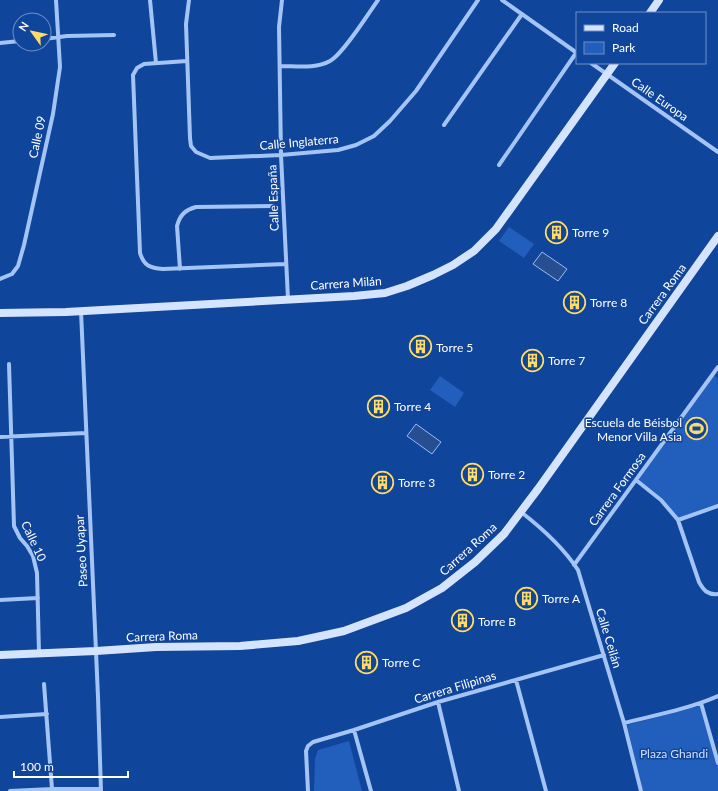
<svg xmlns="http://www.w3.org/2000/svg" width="718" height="791" viewBox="0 0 718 791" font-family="Lato,sans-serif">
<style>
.green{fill:#225ebb}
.water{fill:#274e90;stroke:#96bef8}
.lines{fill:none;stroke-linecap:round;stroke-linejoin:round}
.street{stroke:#a4c4f5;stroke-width:4}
.secondary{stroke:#d5e4fe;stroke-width:8}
.labels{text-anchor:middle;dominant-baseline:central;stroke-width:3;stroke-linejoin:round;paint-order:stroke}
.street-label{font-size:12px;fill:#fff;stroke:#10459c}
.poi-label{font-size:12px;fill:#fff;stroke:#10459c;text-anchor:start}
.park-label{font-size:12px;fill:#cde0fe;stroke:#10459c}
</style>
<rect width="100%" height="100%" fill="#10459c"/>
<path class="green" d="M 509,227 L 534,244 L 524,258 L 499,241 Z
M 714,375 L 718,379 L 718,504 L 678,518 L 661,497 L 638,479 Z
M 440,376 L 464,393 L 455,407 L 430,390 Z
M 700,706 L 718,766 L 718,791 L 643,791 L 627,725 Z
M 349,741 L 362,791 L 314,791 L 315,759 L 318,750 Z"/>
<path class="water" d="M 542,252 L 567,269 L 558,281 L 533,264 Z
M 416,424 L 441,442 L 432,454 L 407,436 Z"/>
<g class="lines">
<path class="street" d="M 150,0 L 156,63
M 189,0 L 186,24 L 190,138 L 191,146 L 196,152 L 210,158 L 281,155 L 338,150 L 356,145 L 374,136 L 390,121 L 416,91 L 478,0
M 282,0 L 279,27 L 281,155 L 288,299
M 502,0 L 577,53
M 44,39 L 67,36 L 114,35
M 0,43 L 20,41
M 187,61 L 144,64 L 137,68 L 133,75 L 140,253 C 144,266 150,268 163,269 L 285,264
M 591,63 L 718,152
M 281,66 C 296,66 316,69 330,61 C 343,54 368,14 378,0
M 444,125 L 522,14
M 499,165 L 576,53
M 180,269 L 177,226 C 180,215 185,210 196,207 L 273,206
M 0,279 L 12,274 L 18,266 L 24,245 L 53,114 L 60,67 L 56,0
M 81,311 L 98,697 L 101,791
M 9,364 L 14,526 L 20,538 L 27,546 L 33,556 L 37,573 L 39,653
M 0,437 L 86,433
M 636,480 L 661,500 L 678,520 L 699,582 C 704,591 708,595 718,594
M 521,512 C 543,529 563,547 578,570 L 624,723 L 641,791
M 678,520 L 718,506
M 574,565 L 718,367
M 0,600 L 38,598
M 516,680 L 546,791
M 44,684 L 52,789
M 438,702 L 459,791
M 701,703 L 718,763
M 0,717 L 47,714
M 624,723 C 656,715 688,709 718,696
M 354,730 L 371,791
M 10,791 L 52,789 L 101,789
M 308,791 L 306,751 L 308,746 L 313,742 L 354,730 L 438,702 L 604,655"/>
<path class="secondary" d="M 650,13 L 659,0
M 0,313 L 66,312 L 354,296 L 385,293 L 407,286 L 433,275 L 453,265 L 474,251 L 496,229 L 615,63
M 0,655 L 96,651 L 156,647 L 240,646 L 298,641 L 344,631 L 406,608 L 442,588 L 475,562 L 504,534 L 538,489 L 718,236"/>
</g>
<defs>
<symbol id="building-ring" viewBox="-11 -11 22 22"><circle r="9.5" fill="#10459c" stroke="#ffdc68" stroke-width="1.5"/><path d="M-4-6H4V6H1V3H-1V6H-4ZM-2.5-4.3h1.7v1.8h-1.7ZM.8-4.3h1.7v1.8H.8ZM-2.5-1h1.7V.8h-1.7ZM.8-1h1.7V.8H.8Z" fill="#ffdc68"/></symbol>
<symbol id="stadium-ring" viewBox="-11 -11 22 22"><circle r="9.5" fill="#10459c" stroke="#ffdc68" stroke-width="1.5"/><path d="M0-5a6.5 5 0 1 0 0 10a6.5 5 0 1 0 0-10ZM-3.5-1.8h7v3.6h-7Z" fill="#ffdc68"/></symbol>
</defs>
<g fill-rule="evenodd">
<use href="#building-ring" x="544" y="220" width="25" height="25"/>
<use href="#building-ring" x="562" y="290" width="25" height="25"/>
<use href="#building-ring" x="408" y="334" width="25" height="25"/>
<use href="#building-ring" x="520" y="348" width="25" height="25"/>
<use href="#building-ring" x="366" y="394" width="25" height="25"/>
<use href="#stadium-ring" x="684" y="416" width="25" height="25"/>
<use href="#building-ring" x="460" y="462" width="25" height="25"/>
<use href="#building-ring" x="370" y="470" width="25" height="25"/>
<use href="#building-ring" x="514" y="586" width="25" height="25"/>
<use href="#building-ring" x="450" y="608" width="25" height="25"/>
<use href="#building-ring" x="354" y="650" width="25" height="25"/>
</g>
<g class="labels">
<g class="street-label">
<text transform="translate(660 99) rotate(35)">Calle Europa</text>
<text transform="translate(37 137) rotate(-78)">Calle 09</text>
<text transform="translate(299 142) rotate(-5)">Calle Inglaterra</text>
<text transform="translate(273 198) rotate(-92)">Calle España</text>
<text transform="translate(346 283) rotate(-4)">Carrera Milán</text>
<text transform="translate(662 294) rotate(-54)">Carrera Roma</text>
<text transform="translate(617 489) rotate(-54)">Carrera Formosa</text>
<text transform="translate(34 541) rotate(65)">Calle 10</text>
<text transform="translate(468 549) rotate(-42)">Carrera Roma</text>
<text transform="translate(81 551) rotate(-93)">Paseo Uyapar</text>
<text transform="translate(162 636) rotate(-2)">Carrera Roma</text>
<text transform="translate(609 638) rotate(73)">Calle Ceilán</text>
<text transform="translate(455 687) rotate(-17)">Carrera Filipinas</text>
</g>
<g class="poi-label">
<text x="572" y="232">Torre 9</text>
<text x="590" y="302">Torre 8</text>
<text x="436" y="347">Torre 5</text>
<text x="548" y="360">Torre 7</text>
<text x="394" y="406">Torre 4</text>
<text x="682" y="422" text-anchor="end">Escuela de Béisbol<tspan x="682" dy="14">Menor Villa Asia</tspan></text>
<text x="488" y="474">Torre 2</text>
<text x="398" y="482">Torre 3</text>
<text x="542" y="598">Torre A</text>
<text x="478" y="621">Torre B</text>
<text x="382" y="662">Torre C</text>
</g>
<g class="park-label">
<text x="674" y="753">Plaza Ghandi</text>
</g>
</g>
<rect x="576" y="12" width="130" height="52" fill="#10459c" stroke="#708fc4"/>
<rect x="584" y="25" width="20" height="6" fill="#d5e4fe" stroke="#708fc4"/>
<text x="612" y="32" font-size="12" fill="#ffffff">Road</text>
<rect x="584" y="42" width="20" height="12" fill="#225ebb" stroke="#708fc4"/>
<text x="612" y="52" font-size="12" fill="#ffffff">Park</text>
<g transform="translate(32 32) rotate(303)"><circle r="19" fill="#10459c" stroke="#708fc4"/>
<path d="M0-3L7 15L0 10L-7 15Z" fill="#ffdc68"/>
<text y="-6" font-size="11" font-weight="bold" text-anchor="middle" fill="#ffffff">N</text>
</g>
<path d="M14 771v6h114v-6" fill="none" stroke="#ffffff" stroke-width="2"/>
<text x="20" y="771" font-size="12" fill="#ffffff" stroke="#10459c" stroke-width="3" paint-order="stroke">100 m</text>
</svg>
